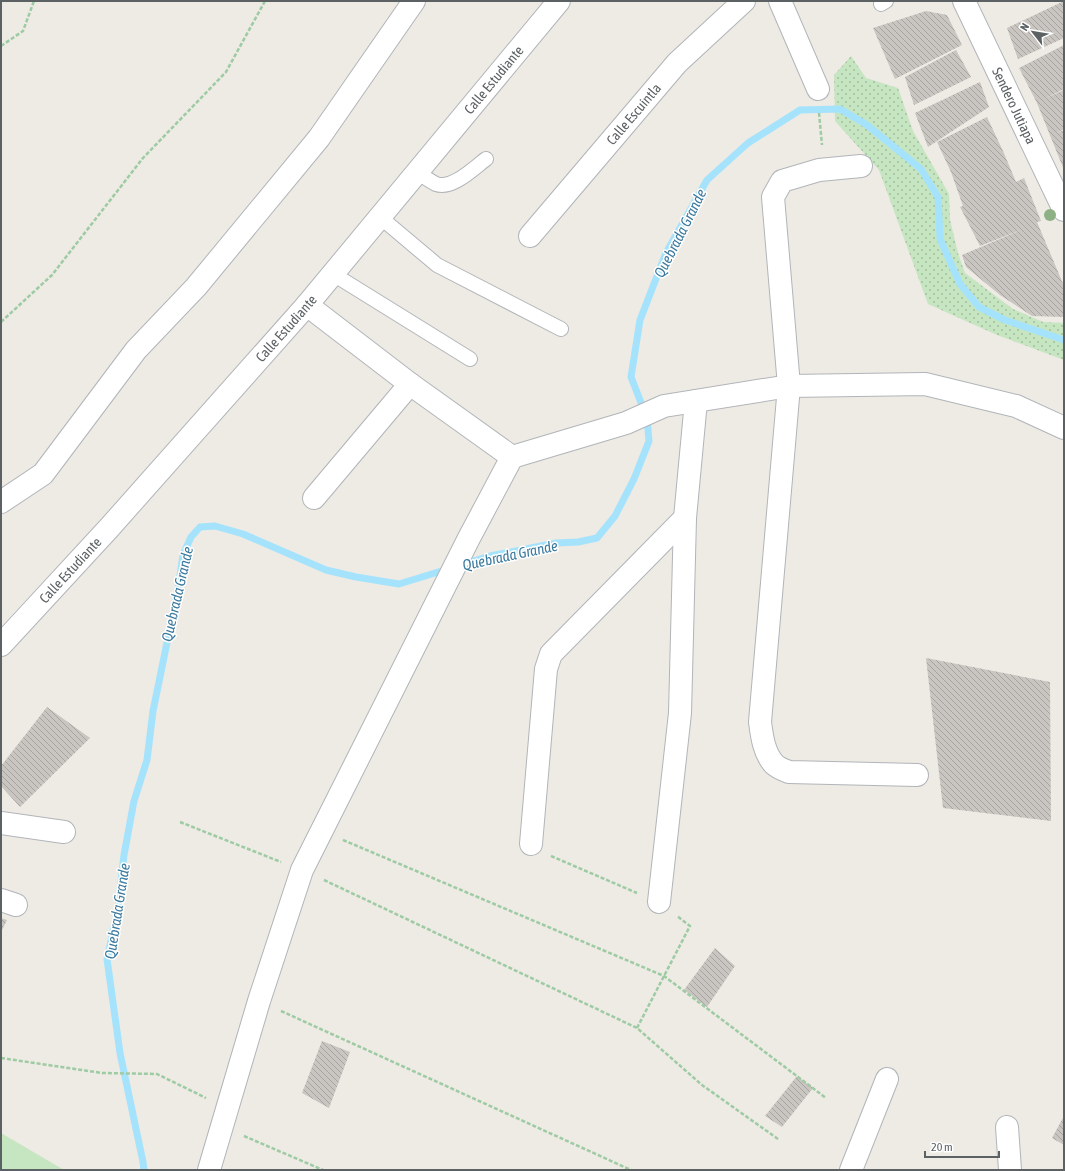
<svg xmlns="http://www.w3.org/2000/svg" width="1065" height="1171" viewBox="0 0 1065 1171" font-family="'Asap Condensed',sans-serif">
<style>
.grass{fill:url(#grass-dots)}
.pitch{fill:#c6e5c1}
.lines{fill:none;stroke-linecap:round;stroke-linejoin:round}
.stream{stroke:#a5e3fd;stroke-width:7}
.building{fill:url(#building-back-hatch)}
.service-casing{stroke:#b1b5b9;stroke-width:16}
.minor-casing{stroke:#b1b5b9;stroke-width:24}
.tertiary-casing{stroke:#b1b5b9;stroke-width:24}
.path{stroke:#9dcba3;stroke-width:2.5;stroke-dasharray:4 2;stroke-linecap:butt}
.service{stroke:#fff;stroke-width:14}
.minor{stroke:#fff;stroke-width:22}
.tertiary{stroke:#fff;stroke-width:22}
.tree{fill:#8db184}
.labels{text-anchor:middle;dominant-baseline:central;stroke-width:3;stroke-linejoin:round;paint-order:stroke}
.street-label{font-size:14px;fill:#5c6164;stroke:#fff}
.water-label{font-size:15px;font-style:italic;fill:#3c7a9e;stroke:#fff}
</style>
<defs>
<pattern id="grass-dots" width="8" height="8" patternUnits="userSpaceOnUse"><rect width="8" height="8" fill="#c6e5c1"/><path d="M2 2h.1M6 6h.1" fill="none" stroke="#a4bda0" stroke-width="1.8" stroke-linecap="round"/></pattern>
<pattern id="building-back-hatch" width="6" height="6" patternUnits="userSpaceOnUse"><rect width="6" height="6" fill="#c9c5c0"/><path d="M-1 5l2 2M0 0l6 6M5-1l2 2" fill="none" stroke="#a6a3a0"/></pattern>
</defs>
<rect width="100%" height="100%" fill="#eeeae4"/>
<path class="grass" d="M 851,56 L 866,78 L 898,88 L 913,131 L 949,194 L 950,220 L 958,253 L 965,273 L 1013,309 L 1043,322 L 1064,323 L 1064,360 L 997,335 L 928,304 L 879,170 L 835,121 L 834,75 Z"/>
<path class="pitch" d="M 1,1133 L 64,1170 L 1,1170 Z"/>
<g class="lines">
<path class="stream" d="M 460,565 L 490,556 L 556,543 L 578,542 L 597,538 L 615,516 L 634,479 L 649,441 L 647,418 L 631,377 L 640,320 L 666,253 L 707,180 L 748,143 L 800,110 L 840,109 L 867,125 L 921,169 L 938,197 L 940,239 L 960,284 L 979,307 L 1005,320 L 1064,340
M 144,1170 L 143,1162 L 120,1053 L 107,959 L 118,909 L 124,855 L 134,801 L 147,760 L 153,711 L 178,589 L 183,555 L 191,537 L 200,527 L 215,526 L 243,534 L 326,570 L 356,577 L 399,584 L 448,569"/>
</g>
<path class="building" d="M 1064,1 L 1064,38 L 1018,59 L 1007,28 Z
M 926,11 L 947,15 L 962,45 L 895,79 L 873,28 Z
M 1064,45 L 1064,89 L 1044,99 L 1064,90 L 1064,129 L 1055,134 L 1064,130 L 1064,170 L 1037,103 L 1019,68 Z
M 956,50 L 971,77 L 914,105 L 905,77 Z
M 980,82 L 989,107 L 928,147 L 915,113 Z
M 987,117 L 1003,151 L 1016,182 L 1024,178 L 1041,221 L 1037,222 L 1064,286 L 1064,317 L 1032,316 L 1000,295 L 966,267 L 962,255 L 1023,229 L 980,246 L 960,207 L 963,206 L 951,172 L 937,142 Z
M 926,658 L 1050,682 L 1051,821 L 943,808 Z
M 47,707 L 90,738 L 20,807 L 1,786 L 1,766 Z
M 1,918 L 7,920 L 1,932 Z
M 715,948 L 735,966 L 707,1007 L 684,990 Z
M 322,1041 L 350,1052 L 329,1108 L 302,1093 Z
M 797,1076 L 813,1088 L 782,1127 L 765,1116 Z
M 1064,1116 L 1064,1145 L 1052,1138 Z"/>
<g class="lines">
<defs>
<path id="service" d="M 881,4 L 886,1
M 417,172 C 423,176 430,181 436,184 C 452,190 474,168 486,159
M 380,217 L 437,265 L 561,329
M 333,274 L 470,359"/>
<g id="minor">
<path d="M 780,1 L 818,89"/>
<path id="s1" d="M 964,1 L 1064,210"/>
<path d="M 861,166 L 819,170 L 782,181 L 773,197 L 789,386 L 760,722 C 762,737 764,753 774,764 C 778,768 784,770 789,772 L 917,775"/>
<path id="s2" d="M 530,236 L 677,63 L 744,1"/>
<path d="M 307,305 L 410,384 L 512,457"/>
<path d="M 314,498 L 410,384"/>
<path d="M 1,502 L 43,474 L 136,350 L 196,287 L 319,138 L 414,1"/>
<path d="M 1,823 L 64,832"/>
<path d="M 531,844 L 546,669 L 551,654 L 685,518"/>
<path d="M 1,900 L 16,905"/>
<path d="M 659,902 L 680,713 L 685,518 L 696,401"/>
<path d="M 1007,1127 L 1010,1170"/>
<path d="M 209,1170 L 259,1001 L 302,870 L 469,538 L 512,457 L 626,423 L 664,406 L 789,386 L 925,384 L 1016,406 L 1064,428"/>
<path d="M 851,1170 L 887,1079"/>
</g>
<g id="tertiary">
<path id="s3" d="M 1,645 L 109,528 L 307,305 L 559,1"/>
</g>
</defs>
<use href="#service" class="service-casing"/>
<use href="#minor" class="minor-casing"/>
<use href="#tertiary" class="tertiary-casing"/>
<path class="path" d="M 1,46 L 23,31 L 34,1
M 819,113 L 822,145
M 1,322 L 52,275 L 143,158 L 226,72 L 265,1
M 180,822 L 281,862
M 343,840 L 664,976 L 826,1098
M 551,856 L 637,893
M 324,880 L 637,1028 L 702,1085 L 778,1139
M 281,1011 L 631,1170
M 637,1028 L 690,926 L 677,916
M 1,1058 L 102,1073 L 157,1074 L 206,1098
M 244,1136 L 323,1170"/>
<use href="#service" class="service"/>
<use href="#minor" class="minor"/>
<use href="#tertiary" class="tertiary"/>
</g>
<circle class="tree" cx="1050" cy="215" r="6"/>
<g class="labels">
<g class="street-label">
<text stroke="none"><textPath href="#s3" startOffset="750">Calle Estudiante</textPath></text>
<text stroke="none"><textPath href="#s1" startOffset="116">Sendero Jutiapa</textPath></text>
<text stroke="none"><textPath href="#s2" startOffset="160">Calle Escuintla</textPath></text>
<text stroke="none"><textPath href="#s3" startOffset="426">Calle Estudiante</textPath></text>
<text stroke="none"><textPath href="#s3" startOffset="102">Calle Estudiante</textPath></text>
</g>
<g class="water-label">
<text transform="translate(680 233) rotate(-63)">Quebrada Grande</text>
<text transform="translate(510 555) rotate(-12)">Quebrada Grande</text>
<text transform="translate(177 594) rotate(-77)">Quebrada Grande</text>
<text transform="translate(117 911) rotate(-81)">Quebrada Grande</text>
</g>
</g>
<rect width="1065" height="1171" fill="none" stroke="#5c6164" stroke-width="4"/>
<g transform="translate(1033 32) rotate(301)" stroke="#ffffff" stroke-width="3" paint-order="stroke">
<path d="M0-3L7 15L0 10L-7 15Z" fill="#5c6164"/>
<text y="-6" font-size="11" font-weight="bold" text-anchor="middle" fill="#5c6164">N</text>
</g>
<path d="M925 1151v6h74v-6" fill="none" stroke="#5c6164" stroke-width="2"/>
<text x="931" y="1151" font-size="12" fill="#5c6164" stroke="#ffffff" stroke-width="3" paint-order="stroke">20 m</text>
</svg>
